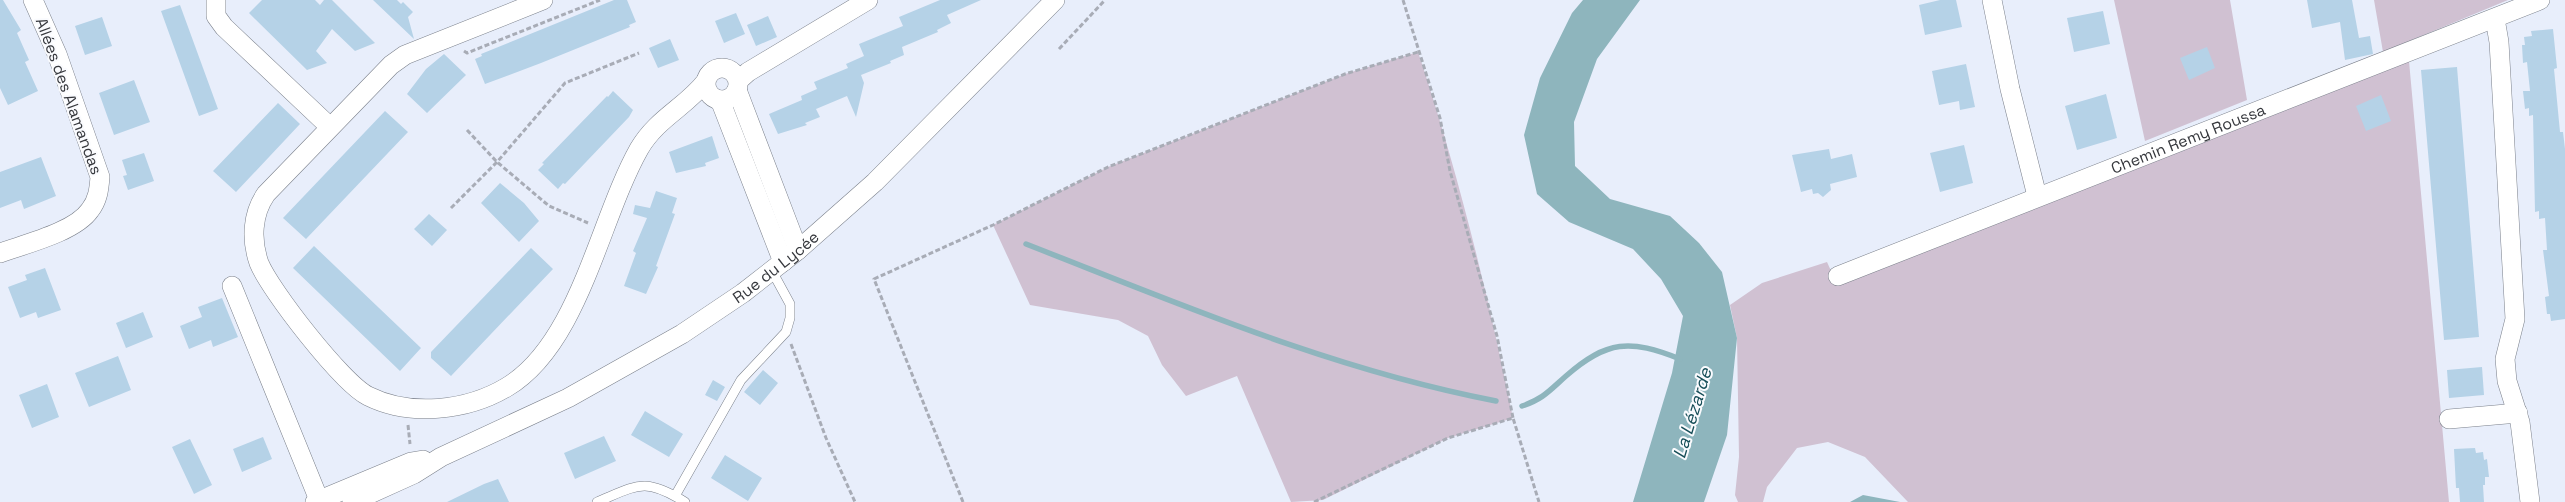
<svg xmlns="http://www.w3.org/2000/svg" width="2565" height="502" viewBox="0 0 2565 502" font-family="'Space Grotesk',sans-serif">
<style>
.green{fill:#d0c1d2}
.water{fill:#8eb5bd}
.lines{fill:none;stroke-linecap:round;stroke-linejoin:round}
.stream{stroke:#8eb5bd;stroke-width:5.5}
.building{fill:#b5d2e7}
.service-casing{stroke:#7b808b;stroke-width:10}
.minor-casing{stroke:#7b808b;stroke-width:20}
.path{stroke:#a8acb6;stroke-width:3;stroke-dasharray:5 2.5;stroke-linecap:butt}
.service{stroke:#fff;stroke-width:9}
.minor{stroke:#fff;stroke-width:19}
.labels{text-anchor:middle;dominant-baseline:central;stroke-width:4;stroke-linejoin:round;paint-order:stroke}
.street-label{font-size:16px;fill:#36383d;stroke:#fafbfe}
.water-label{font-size:18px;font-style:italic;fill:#174e58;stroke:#fafbfe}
</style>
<rect width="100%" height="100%" fill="#e8eefb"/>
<path class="green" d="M 2114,0 L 2230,0 L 2247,100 L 2145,141 Z
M 2374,0 L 2508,0 L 2383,52 Z
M 1418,52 C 1458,172 1488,294 1513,418 L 1448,438 L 1323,500 L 1291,502 L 1237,376 L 1186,396 L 1162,365 L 1148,336 L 1118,320 L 1030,305 L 993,225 L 1108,167 L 1345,74 Z
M 2409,61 L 2449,502 L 1908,502 L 1865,457 L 1828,442 L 1797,448 L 1767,487 L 1763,502 L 1738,502 L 1735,495 L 1739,457 L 1737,338 L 1730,305 L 1762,283 L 1827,262 L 1836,282 Z"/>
<path class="water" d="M 1583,0 L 1640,0 L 1597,59 L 1574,122 L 1575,166 L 1610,199 L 1670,216 L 1699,243 L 1722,272 L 1737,338 L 1727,435 L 1704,502 L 1633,502 L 1672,373 L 1683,316 L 1661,279 L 1633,249 L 1569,222 L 1537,194 L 1524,135 L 1540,78 L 1572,13 Z
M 1863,495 L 1900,502 L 1850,502 Z"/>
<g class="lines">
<path class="stream" d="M 1026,244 C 1180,304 1333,370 1496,401
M 1522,406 C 1543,399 1549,391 1566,376 C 1607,340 1630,339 1680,359"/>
</g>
<path class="building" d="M 0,0 L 3,0 L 21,30 L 17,33 L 29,60 L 25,62 L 38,91 L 8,105 L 0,88 Z
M 262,0 L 315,0 L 320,5 L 324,0 L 332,0 L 375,43 L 355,51 L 332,29 L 316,51 L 327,63 L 307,70 L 249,13 Z
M 373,0 L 397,0 L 401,4 L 403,2 L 413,12 L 408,17 L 414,39 Z
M 614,0 L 627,0 L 636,22 L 629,25 L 630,27 L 541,63 L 485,84 L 475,59 L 482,56 L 481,54 Z
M 940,0 L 981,0 L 947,15 L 951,23 L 937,30 L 938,32 L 902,47 L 904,55 L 890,61 L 891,63 L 861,75 L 864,83 L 856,117 L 847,96 L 816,109 L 820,117 L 805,123 L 807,125 L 778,134 L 769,114 L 802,100 L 801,96 L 817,89 L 814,82 L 848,68 L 846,64 L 864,56 L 859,44 L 903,26 L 899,17 Z
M 1956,0 L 1962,27 L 1925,35 L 1919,5 L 1940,0 Z
M 2307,0 L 2352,0 L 2359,38 L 2370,36 L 2373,54 L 2345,60 L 2340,22 L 2312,28 Z
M 180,5 L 218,109 L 199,116 L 161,11 Z
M 2103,11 L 2110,44 L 2074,52 L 2067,18 Z
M 736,13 L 745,34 L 724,43 L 715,21 Z
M 768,16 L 777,37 L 756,46 L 747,25 Z
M 102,17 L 112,46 L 85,55 L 75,26 Z
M 2553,29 L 2557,68 L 2554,69 L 2560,132 L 2563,132 L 2565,149 L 2565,319 L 2551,321 L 2550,314 L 2547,314 L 2545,297 L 2549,296 L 2543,250 L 2547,250 L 2545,218 L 2539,219 L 2539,211 L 2535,212 L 2533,115 L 2529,116 L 2529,108 L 2525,109 L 2523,91 L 2530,91 L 2527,62 L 2523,63 L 2522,45 L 2525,45 L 2524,37 L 2532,36 L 2531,31 Z
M 670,39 L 679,60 L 658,68 L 649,48 Z
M 2207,47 L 2215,68 L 2189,80 L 2180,58 Z
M 444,54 L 466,75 L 427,113 L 407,94 L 426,69 Z
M 1966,64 L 1975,107 L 1960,110 L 1959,101 L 1939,105 L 1932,71 Z
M 2457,67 L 2479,337 L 2444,340 L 2421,70 Z
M 134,80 L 150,122 L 114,135 L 99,93 Z
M 613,91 L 633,110 L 629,117 L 565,184 L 563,183 L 558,189 L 538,170 L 544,164 L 542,163 L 607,96 L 608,97 Z
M 2106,94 L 2117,138 L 2077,150 L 2065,106 Z
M 2381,95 L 2391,121 L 2366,131 L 2356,106 Z
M 278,103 L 300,124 L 236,192 L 213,171 Z
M 385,111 L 408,132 L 306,239 L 283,218 Z
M 712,136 L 719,158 L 705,163 L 706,166 L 676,173 L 669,152 Z
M 1964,145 L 1973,183 L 1940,192 L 1930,153 Z
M 1829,149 L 1831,159 L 1852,154 L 1857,177 L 1830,184 L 1831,190 L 1823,197 L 1818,193 L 1813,194 L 1812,189 L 1801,192 L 1792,155 Z
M 144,153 L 154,181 L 128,190 L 123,176 L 127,175 L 122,160 Z
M 41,157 L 56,196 L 24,209 L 21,200 L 0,208 L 0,172 Z
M 500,183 L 524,203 L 539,221 L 519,242 L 481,203 Z
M 656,191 L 677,198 L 672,213 L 675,214 L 656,266 L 658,267 L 646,294 L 624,286 L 636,253 L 633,251 L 647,218 L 633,214 L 635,205 L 650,208 Z
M 429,214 L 447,230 L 432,246 L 414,229 Z
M 314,246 L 421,348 L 400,371 L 293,268 Z
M 531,248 L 553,269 L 451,376 L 431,358 L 431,352 Z
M 45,268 L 61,310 L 38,318 L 36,312 L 20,318 L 8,287 L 27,280 L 25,275 Z
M 222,298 L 238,337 L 213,347 L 211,340 L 189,349 L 180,326 L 202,317 L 198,307 Z
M 143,312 L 153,337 L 126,348 L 116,323 Z
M 118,356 L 131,390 L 89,407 L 75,373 Z
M 2482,367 L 2484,395 L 2449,398 L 2447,370 Z
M 763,370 L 778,383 L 760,405 L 744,392 Z
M 713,380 L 725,387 L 717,401 L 705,395 Z
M 47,384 L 59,417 L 32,428 L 19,395 Z
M 645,411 L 683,434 L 669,457 L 631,435 Z
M 604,436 L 616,461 L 575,479 L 564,453 Z
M 263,437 L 272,459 L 242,472 L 233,449 Z
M 190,439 L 212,485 L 194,494 L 172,447 Z
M 2475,448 L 2476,453 L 2483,452 L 2484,460 L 2487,459 L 2489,477 L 2485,477 L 2485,485 L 2483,485 L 2484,502 L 2460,502 L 2459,488 L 2456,488 L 2454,449 Z
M 725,455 L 762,478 L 748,501 L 711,478 Z
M 498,479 L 509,502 L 447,502 L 484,484 Z"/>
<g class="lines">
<defs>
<path id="service" d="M 675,496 L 741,380 L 786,332 L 790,318 L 790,304 L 772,271
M 597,502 C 638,485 644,477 685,502"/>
<g id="minor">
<path d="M 216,0 L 216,16 L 224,27 L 330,127"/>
<path d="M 543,0 L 405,55 L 391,65 L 266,194 C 252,214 251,240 259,263 C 270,290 342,383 368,396 C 410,417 467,411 507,387 C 579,344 599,220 639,149 C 657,118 686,107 706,81"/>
<path d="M 1992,0 L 2010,89 L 2037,196"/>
<path d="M 2495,19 L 2499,42 L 2515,319 L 2505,359 L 2507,381 L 2520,422 L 2530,502"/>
<circle cx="722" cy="84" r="16"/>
<path d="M 738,81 L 748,72 L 868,0"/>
<path d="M 737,90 L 798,250"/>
<path d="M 720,100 L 783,262"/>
<path d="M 0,253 C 25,244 75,232 90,210 C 98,200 99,189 100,177 L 57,54 L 33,0"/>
<path id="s1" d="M 1838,276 L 2540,0"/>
<path d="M 232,286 L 319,500"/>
<path d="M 2449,419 L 2518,413"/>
<path d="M 315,502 L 411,462 L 423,460"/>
<path id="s2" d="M 352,502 L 414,474 L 441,457 L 568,398 L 682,334 L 743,293 L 798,250 L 875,182 L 1055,0"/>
</g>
</defs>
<use href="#service" class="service-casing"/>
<use href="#minor" class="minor-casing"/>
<path class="path" d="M 1403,0 L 1440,118 L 1450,171 L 1497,336 L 1513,418
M 1059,49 L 1105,0
M 464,51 L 467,53 L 600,0
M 467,130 L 497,162 L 549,206 L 588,223
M 451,208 L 497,162 L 565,83 L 639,53
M 791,344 L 826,438 L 855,502
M 408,425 L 410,444
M 963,502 L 874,279 L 993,225 L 1108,167 L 1345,74 L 1418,52
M 1314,502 L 1448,438 L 1513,418 L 1539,502"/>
<use href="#service" class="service"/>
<use href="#minor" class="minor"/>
</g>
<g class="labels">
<g class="street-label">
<text transform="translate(69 96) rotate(70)">Allées des Alamandas</text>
<text stroke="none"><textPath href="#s1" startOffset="376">Chemin Remy Roussa</textPath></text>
<text stroke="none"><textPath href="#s2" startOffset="486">Rue du Lycée</textPath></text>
</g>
<g class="water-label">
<text transform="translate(1692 413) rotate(-73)">La Lézarde</text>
</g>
</g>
</svg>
